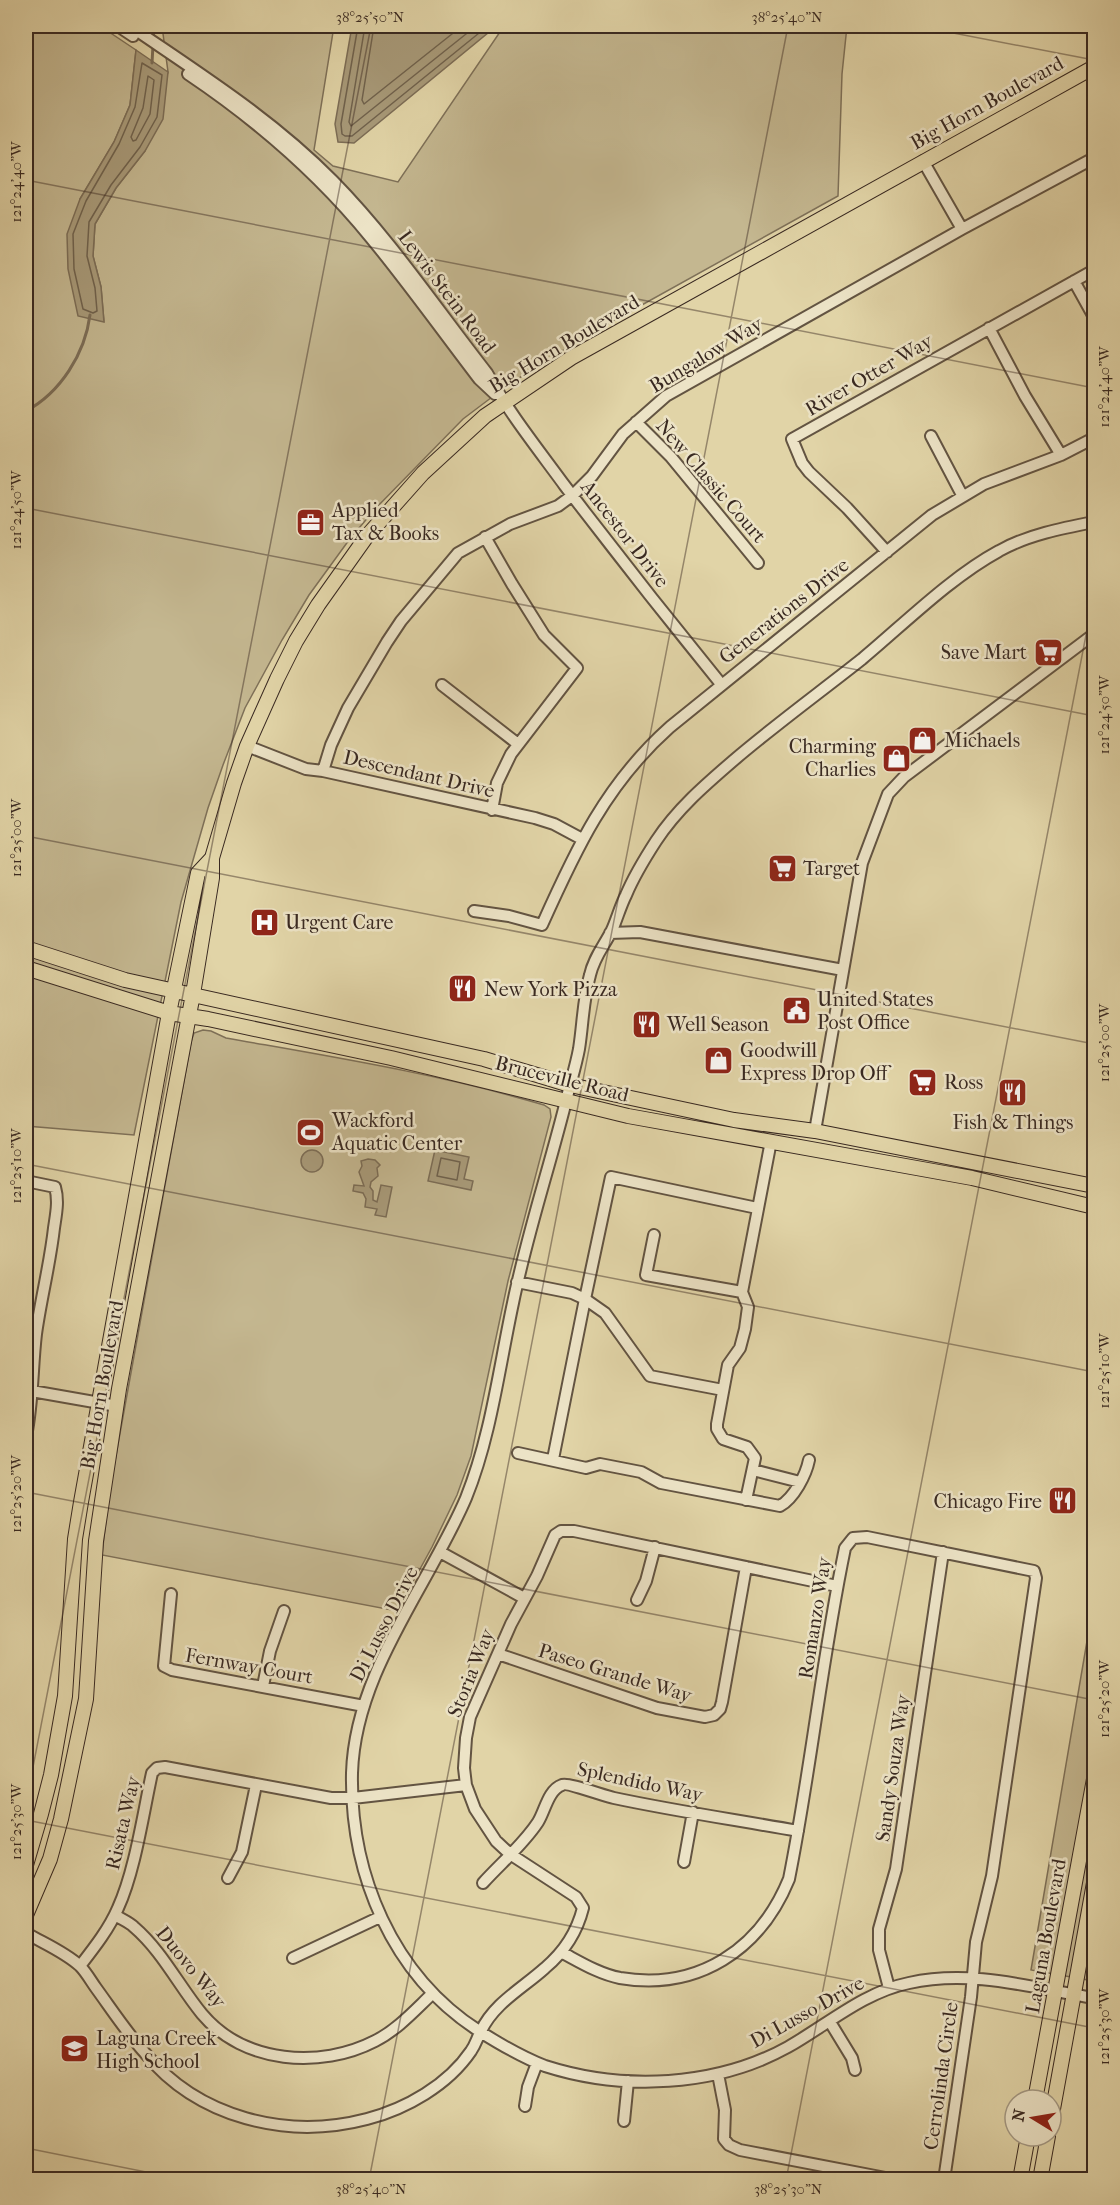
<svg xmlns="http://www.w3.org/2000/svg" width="1120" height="2205" viewBox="0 0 1120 2205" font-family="'IM FELL French Canon',serif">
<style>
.green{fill:#c4b790;stroke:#7e7058;stroke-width:1.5}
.water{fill:#a89a79;stroke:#7c6d56;stroke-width:1.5}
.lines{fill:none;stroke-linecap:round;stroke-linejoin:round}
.shore{stroke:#70624d;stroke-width:1.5}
.stream{stroke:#7c6d56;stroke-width:3}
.minor-casing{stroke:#635442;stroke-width:14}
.major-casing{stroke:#392921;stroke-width:16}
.minor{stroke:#ece3c6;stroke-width:10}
.major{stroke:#e1d4a7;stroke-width:14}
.ticks{fill:none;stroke:#392921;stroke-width:1.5;stroke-opacity:0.45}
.labels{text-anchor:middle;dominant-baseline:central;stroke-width:5;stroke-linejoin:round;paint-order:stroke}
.street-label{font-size:20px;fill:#392921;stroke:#ece3c6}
.poi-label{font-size:20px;fill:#392921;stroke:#ece3c6;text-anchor:start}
.neatline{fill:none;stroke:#392921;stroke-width:2}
.ticks-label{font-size:15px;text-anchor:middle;fill:#392921}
</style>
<rect width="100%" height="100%" fill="#e1d4a7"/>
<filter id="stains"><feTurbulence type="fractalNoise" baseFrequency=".00333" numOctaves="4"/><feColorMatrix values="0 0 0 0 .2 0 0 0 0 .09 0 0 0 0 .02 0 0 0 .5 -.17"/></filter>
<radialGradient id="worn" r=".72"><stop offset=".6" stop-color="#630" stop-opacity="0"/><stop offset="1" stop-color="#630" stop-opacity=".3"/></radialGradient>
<path class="green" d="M 26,26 L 100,26 L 136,50 L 130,105 L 114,142 L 80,199 L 104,322 L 101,287 L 93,256 L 95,224 L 116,188 L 145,151 L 168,72 L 162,26 L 334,26 L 314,150 L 333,166 L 398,182 L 504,26 L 847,26 L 842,74 L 838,196 L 586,336 L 508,385 L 463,419 L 375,509 L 349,540 L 309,595 L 282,640 L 245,708 L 223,765 L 208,808 L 181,902 L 134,1135 L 26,1126 Z
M 203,1030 L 211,1031 L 226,1038 C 333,1057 440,1074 544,1105 L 550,1109 L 551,1117 L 508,1281 L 471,1456 L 457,1495 L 432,1547 L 397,1611 L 102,1555 L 109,1494 L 191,1042 L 194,1033 Z
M 1094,1600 L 1094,1981 L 1031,1970 Z"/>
<path class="water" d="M 352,26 L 508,26 L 488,33 L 354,143 L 338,142 L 335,124 Z
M 136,50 L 168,72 L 163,119 L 145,151 L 116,188 L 95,224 L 93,256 L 101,287 L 104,322 L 78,316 L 68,269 L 67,234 L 80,199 L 114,142 L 130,105 Z
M301 1161a11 11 0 1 1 22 0a11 11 0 1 1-22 0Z
M 435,1150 L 469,1157 L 464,1179 L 473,1181 L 471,1190 L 428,1181 Z
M 368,1159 L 375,1160 L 380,1165 L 377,1168 L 378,1176 L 371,1182 L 370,1187 L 373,1191 L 373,1200 L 377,1202 L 381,1185 L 392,1187 L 386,1217 L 375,1215 L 377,1209 L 365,1207 L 366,1199 L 363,1193 L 353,1191 L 354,1185 L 364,1186 L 359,1172 L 362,1166 L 361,1161 Z"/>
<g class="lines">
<path class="shore" d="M 358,26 L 341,124 L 342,134 L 345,136 L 352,136 L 484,29 L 491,26
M 365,26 L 349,122 L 351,126 L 476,26
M 374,26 L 362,100 L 364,104 L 462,26
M 142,63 L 162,75 L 157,117 L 140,147 L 111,185 L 89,222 L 87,256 L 95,288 L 97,311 L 93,313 L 83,309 L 74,269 L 73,234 L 86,201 L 119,144 L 135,107 Z
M 148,76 L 154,80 L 150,114 L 136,140 L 133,141 L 131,137 L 143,108 Z
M 441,1158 L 460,1162 L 457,1180 L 437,1176 Z"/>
<path class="stream" d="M 153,39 L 154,26
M 152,63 L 153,45
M 26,411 C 60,393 85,354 90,315
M 26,455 L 28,458 L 26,466"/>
<defs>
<path id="minor" d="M 118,26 L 133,36
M 130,26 C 200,74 272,119 333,181 C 390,239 436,308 487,373 C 509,413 538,449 565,486 C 616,553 668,619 721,684
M 188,74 C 255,119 319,174 371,238 C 408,283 443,332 479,379 L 495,394
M 923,161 L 962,229
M 1074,281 L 1094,317
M 989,328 L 1025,396 L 1061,455
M 636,422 L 671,457 L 758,563
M 931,436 L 962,495
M 1094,522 C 1063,528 1027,535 999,551 C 951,577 904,624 862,659 C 819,693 775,725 734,760 C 705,785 677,809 656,841 C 645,858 634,876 626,895 C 620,907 617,919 612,930 C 604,946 594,957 590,975 C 583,999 583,1024 579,1049 C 576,1065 571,1081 567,1097 C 550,1166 527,1234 513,1303 C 499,1368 491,1436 466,1498 C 428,1587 355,1672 352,1773 C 350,1874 392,1975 479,2031 C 498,2043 524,2058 545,2066 C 623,2091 716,2087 788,2047 C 827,2025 864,1992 909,1983 C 972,1969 1033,1988 1094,1998
M 485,537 L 512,584 L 544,635 L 577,668 L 511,754 L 497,783 L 492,810
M 887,552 L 847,508 L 809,472 L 802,463 L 792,439 L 1094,270
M 442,685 L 518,744
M 247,746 L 306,769 L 323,771 L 535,818 L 554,824 L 582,839
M 323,771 L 331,745 L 348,708 L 387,642 L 401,621 L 458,553 L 510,524 L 558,506 L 573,495 L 592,476 L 623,434 L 666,396 L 962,229 L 1094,158
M 474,911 L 509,916 L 542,925 C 576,849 606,784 670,727 L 932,515 L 984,484 L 1061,455 L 1094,438
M 610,933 L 640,932 L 843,970
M 815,1131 L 862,863 L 888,794 L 904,777 L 1094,634
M 26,1181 L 55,1187 C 59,1201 56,1214 54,1228 C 50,1264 41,1298 36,1334 C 32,1368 33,1402 26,1436
M 654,1235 L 646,1275 L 742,1292
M 517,1282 L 572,1293 L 585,1299 L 553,1459
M 26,1390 L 117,1406
M 723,1390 L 650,1376 L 605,1313 L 585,1299 L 611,1177 L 757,1208
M 518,1453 L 586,1468 L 600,1464 L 641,1472 L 661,1483 L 780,1506 C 794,1498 806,1475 809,1460
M 753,1470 L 800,1482
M 746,1500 L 755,1458 L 747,1447 L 723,1439 L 717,1429 L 717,1424 L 728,1365 L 740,1348 L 745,1329 L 748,1307 L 742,1292 L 771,1141
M 440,1552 L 524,1598
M 171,1594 L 164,1666 L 172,1670 L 364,1706
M 637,1600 L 646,1581 L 655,1547
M 498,1654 L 657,1708 L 705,1717 L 714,1715 L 720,1709 L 722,1702 L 746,1567
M 263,1686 L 270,1651 L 284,1611
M 684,1862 L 693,1812
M 228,1878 L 242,1852 L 256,1785
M 483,1883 C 501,1863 523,1845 538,1822 C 545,1811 548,1790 562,1785 C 567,1782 604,1796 614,1798 C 675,1811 737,1820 798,1831
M 115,1915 C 121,1919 129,1922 134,1927 C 162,1951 179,1986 202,2014 C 244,2064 321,2069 375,2041 C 397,2030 414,2011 432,1994
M 26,1933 C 43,1943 65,1952 80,1966 C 86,1972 91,1981 96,1988 C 112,2010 127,2033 145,2053 C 198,2118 287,2140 367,2119 C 406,2109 448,2085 471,2051 C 476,2044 477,2038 481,2031 C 494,2003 523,1988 545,1968 C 564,1952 577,1932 583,1908 L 576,1897 L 510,1854 L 496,1841 L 475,1809 L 466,1785 L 464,1768 L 466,1738 L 470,1717 L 511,1624 L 537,1576 L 555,1535 L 561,1531 L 574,1531 L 837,1586
M 561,1952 C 580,1962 599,1974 620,1978 C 698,1991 760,1950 789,1879 C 811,1769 822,1658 845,1548 L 853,1538 L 867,1537 L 1034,1571 L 1036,1578 L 992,1876 L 976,1942 L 971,1997 L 944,2180
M 293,1958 L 380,1917
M 80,1966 C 94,1948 109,1929 118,1908 C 135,1871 143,1814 152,1773 L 157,1768 L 165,1767 L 331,1798 L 353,1798 L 466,1785
M 889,1988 L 879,1950 L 879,1929 L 896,1869 L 943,1552
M 830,2022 L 852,2058 L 855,2070
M 718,2074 L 725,2110 L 724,2139 L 729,2145 L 740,2150 L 896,2180
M 525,2106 L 528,2087 L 537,2063
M 624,2121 L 628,2081"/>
<path id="major" d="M 26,948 L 125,980 L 484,1059 L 570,1085 L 734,1120 L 815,1131 L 1094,1186
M 26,968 L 169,1013 L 208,1019 L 391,1058 L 628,1116 L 972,1178 L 1094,1207
M 26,1865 L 41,1814 L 51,1775 L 65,1696 L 75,1539 L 81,1502 L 169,1013 L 198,873 L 212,858
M 26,1915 L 50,1859 L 61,1819 L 86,1699 L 96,1541 L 119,1389 L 193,994 L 212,878 L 212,858 L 234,783 L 247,746 L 277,679 L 296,641 L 318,605 L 367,536 L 423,473 L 485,416 L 571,358 L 1094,67
M 1035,2100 L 1094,1779
M 1051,2120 L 1094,1883
M 1020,2180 L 1028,2136
M 1040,2180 L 1048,2136"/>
</defs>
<use href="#minor" class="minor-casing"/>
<use href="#major" class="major-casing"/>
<use href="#minor" class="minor"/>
<use href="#major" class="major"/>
</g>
<path class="ticks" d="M 917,26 L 1094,60M 26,180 L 1094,388M 26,508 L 1094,716M 26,836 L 1094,1044M 26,1164 L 1094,1372M 26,1492 L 1094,1700M 26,1803 L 371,26M 26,1820 L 1094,2028M 26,2148 L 186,2180M 369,2180 L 788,26M 786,2180 L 1094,594"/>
<defs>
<symbol id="office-square" viewBox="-11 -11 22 22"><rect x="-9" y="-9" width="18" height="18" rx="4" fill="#8f2418" stroke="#ece3c6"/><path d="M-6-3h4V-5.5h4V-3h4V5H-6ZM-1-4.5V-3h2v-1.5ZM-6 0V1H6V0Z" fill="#fff"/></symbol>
<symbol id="supermarket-square" viewBox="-11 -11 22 22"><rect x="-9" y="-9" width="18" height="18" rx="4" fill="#8f2418" stroke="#ece3c6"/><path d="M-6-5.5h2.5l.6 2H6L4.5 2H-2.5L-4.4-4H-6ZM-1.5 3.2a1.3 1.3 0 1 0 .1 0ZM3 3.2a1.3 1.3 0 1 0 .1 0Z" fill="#fff"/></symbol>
<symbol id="shop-square" viewBox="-11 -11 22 22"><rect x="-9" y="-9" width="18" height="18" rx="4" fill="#8f2418" stroke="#ece3c6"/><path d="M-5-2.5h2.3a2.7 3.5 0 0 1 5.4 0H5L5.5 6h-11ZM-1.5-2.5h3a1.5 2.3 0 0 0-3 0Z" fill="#fff"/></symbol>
<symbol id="hospital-square" viewBox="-11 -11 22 22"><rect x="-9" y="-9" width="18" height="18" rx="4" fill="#8f2418" stroke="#ece3c6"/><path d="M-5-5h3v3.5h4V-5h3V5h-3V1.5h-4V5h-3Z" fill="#fff"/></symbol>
<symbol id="restaurant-square" viewBox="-11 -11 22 22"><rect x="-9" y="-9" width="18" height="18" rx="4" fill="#8f2418" stroke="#ece3c6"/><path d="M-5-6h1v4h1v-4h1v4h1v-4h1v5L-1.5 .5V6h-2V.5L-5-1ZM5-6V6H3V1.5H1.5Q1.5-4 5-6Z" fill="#fff"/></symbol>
<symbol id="civic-square" viewBox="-11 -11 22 22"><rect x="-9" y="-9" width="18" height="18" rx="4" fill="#8f2418" stroke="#ece3c6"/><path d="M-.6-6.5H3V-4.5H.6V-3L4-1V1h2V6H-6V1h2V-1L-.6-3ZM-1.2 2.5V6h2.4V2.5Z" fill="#fff"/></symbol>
<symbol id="stadium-square" viewBox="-11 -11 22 22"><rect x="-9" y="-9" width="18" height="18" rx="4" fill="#8f2418" stroke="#ece3c6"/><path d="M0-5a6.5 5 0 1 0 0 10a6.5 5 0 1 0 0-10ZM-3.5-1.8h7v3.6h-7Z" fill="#fff"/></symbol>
<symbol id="school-square" viewBox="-11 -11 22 22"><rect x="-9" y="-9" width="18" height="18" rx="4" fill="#8f2418" stroke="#ece3c6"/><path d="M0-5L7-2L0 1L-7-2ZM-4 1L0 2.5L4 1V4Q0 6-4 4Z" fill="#fff"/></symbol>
</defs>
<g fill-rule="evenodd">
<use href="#office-square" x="294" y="506" width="33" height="33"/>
<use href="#supermarket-square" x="1032" y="636" width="33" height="33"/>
<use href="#shop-square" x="906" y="724" width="33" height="33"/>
<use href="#shop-square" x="880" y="742" width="33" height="33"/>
<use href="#supermarket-square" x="766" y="852" width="33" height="33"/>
<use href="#hospital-square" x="248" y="906" width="33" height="33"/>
<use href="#restaurant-square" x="446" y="972" width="33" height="33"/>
<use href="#civic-square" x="780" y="994" width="33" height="33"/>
<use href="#restaurant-square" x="630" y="1008" width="33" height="33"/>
<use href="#shop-square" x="702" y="1044" width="33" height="33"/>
<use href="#supermarket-square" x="906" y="1066" width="33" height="33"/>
<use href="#restaurant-square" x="996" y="1076" width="33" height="33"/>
<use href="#stadium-square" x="294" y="1116" width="33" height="33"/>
<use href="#restaurant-square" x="1046" y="1484" width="33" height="33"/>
<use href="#school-square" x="58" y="2032" width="33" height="33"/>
</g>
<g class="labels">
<g class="street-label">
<text transform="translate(987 103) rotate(-29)">Big Horn Boulevard</text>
<text transform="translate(447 292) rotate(53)">Lewis Stein Road</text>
<text transform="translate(564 344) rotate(-31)">Big Horn Boulevard</text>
<text transform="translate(706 355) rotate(-31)">Bungalow Way</text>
<text transform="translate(869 375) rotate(-30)">River Otter Way</text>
<text transform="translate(711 481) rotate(49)">New Classic Court</text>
<text transform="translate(625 534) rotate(52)">Ancestor Drive</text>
<text transform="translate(784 611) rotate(-38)">Generations Drive</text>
<text transform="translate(419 774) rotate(13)">Descendant Drive</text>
<text transform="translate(562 1079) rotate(14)">Bruceville Road</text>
<text transform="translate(102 1385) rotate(-80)">Big Horn Boulevard</text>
<text transform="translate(815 1618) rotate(-81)">Romanzo Way</text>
<text transform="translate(384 1624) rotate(-63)">Di Lusso Drive</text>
<text transform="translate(249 1666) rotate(10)">Fernway Court</text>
<text transform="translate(471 1673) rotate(-68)">Storia Way</text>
<text transform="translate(615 1673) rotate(17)">Paseo Grande Way</text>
<text transform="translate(893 1768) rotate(-82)">Sandy Souza Way</text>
<text transform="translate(640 1782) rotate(12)">Splendido Way</text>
<text transform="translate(123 1823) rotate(-77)">Risata Way</text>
<text transform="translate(1046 1936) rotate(-80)">Laguna Boulevard</text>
<text transform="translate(191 1967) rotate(51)">Duovo Way</text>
<text transform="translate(807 2012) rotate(-29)">Di Lusso Drive</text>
<text transform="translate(941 2076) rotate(-82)">Cerrolinda Circle</text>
</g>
<g class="poi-label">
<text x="332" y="510">Applied<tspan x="332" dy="23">Tax &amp; Books</tspan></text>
<text x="1027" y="652" text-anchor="end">Save Mart</text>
<text x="944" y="740">Michaels</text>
<text x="876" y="746" text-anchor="end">Charming<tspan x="876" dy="23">Charlies</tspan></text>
<text x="803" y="868">Target</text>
<text x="285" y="922">Urgent Care</text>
<text x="484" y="989">New York Pizza</text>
<text x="817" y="999">United States<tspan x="817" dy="23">Post Office</tspan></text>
<text x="667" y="1024">Well Season</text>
<text x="740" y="1050">Goodwill<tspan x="740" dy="23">Express Drop Off</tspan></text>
<text x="944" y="1082">Ross</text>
<text x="332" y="1120">Wackford<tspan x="332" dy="23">Aquatic Center</tspan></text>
<text x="1013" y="1122" text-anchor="middle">Fish &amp; Things</text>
<text x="1042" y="1501" text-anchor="end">Chicago Fire</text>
<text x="96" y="2038">Laguna Creek<tspan x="96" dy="23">High School</tspan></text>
</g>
</g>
<rect width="1120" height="2205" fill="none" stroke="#e1d4a7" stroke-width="66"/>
<g transform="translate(1033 2118) rotate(281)"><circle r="28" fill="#ece3c6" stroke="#a49984" stroke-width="1.5"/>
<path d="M0-4.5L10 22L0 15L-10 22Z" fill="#8f2418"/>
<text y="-9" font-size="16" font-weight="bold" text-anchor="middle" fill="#392921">N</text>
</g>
<rect x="33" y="33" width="1054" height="2139" class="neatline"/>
<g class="ticks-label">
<text x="370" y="22">38°25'50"N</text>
<text x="787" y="22">38°25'40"N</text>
<text transform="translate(16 182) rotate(-90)" y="5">121°24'40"W</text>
<text transform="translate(1104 387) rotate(-90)" y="5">121°24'40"W</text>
<text transform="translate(16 510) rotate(-90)" y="5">121°24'50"W</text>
<text transform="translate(1104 715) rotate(-90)" y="5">121°24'50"W</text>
<text transform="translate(16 838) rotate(-90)" y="5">121°25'00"W</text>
<text transform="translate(1104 1043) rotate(-90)" y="5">121°25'00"W</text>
<text transform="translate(16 1166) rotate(-90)" y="5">121°25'10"W</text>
<text transform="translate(1104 1371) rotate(-90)" y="5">121°25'10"W</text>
<text transform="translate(16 1494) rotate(-90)" y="5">121°25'20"W</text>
<text transform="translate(1104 1699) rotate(-90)" y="5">121°25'20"W</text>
<text transform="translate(16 1822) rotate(-90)" y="5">121°25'30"W</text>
<text transform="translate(1104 2027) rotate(-90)" y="5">121°25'30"W</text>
<text x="371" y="2194">38°25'40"N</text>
<text x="788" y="2194">38°25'30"N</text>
</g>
<rect width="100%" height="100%" filter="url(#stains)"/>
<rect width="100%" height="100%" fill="url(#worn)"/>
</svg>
